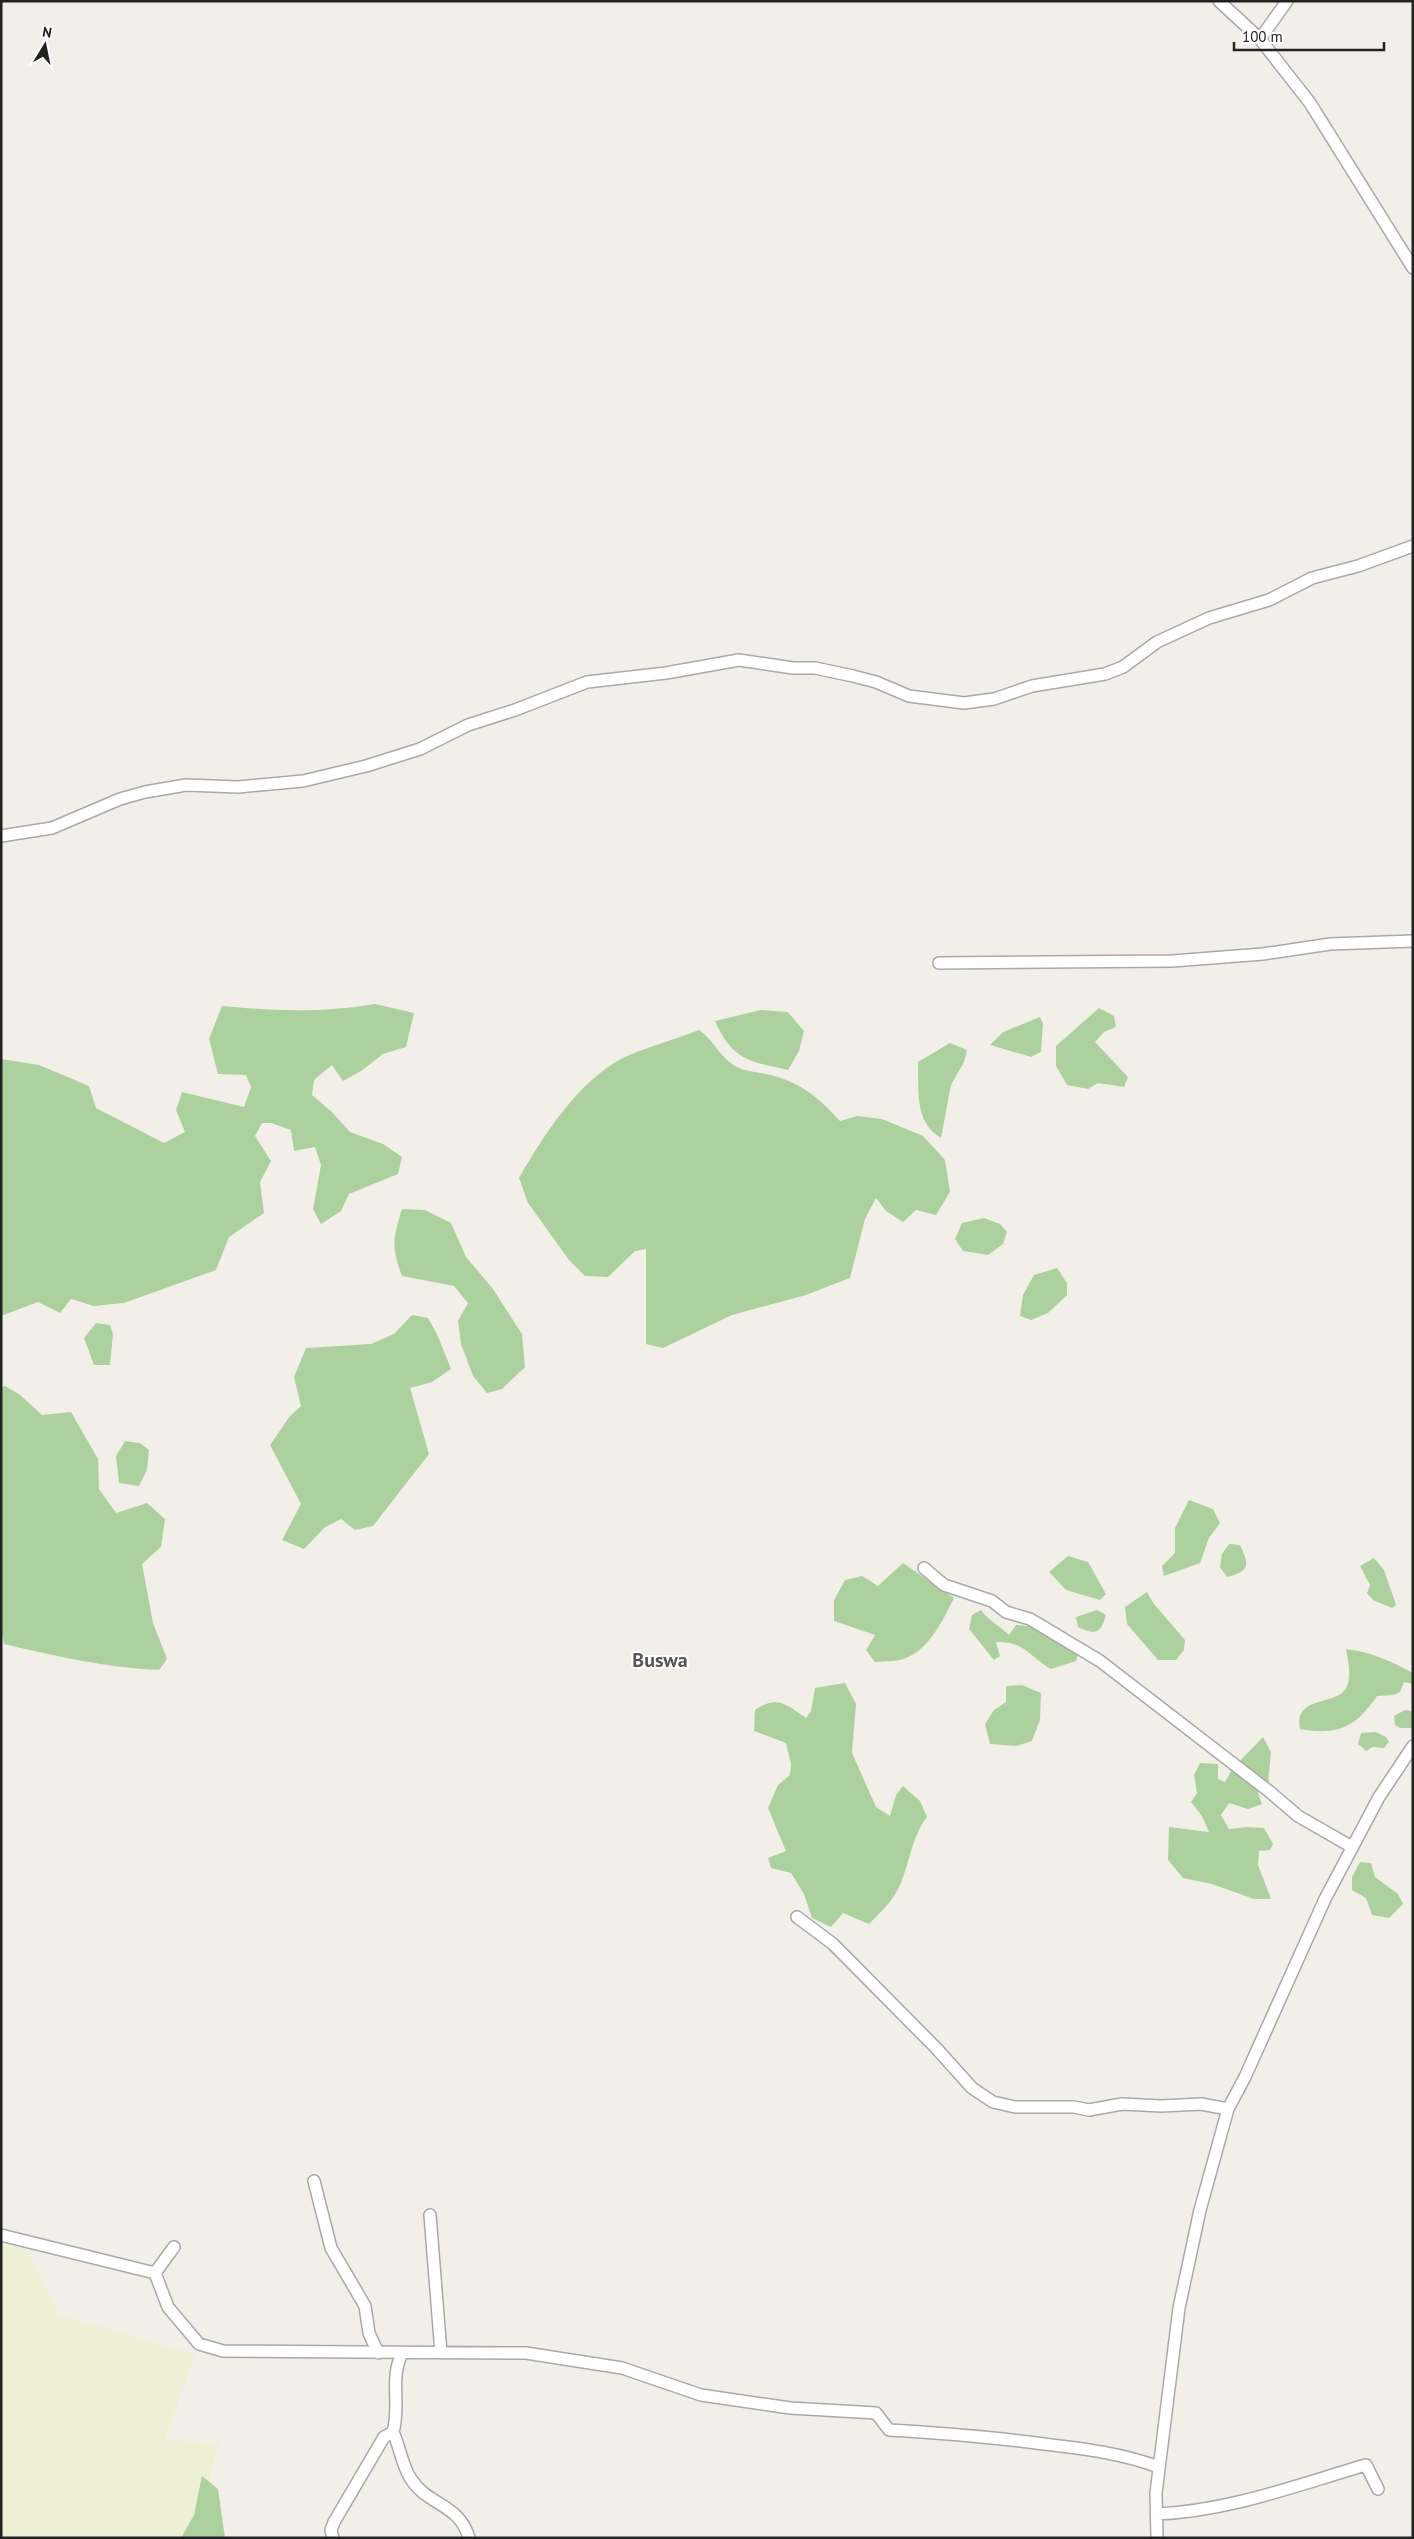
<svg xmlns="http://www.w3.org/2000/svg" width="1414" height="2539" viewBox="0 0 1414 2539" font-family="'PT Sans',sans-serif">
<style>
.farmland{fill:#eef0d5}
.forest{fill:#add19e}
.lines{fill:none;stroke-linecap:round;stroke-linejoin:round}
.minor-casing{stroke:#a9a9a9;stroke-width:14}
.minor{stroke:#fff;stroke-width:11}
.labels{text-anchor:middle;dominant-baseline:central;stroke-width:4;stroke-linejoin:round;paint-order:stroke}
.quarter-label{font-size:20px;font-weight:bold;fill:#555;stroke:#fff}
</style>
<rect width="100%" height="100%" fill="#f2efe9"/>
<path class="farmland" d="M 1,2230 L 19,2235 L 59,2315 L 195,2354 L 165,2440 L 219,2443 L 195,2538 L 1,2538 Z"/>
<path class="forest" d="M 375,1004 L 414,1013 L 406,1047 L 383,1054 L 361,1071 L 343,1081 L 332,1065 L 314,1080 L 312,1095 L 332,1112 L 350,1132 L 383,1144 L 402,1157 L 398,1174 L 349,1194 L 341,1211 L 321,1224 L 313,1209 L 321,1165 L 315,1147 L 294,1151 L 291,1130 L 271,1123 L 262,1123 L 255,1136 L 271,1161 L 260,1182 L 264,1213 L 229,1237 L 216,1270 L 124,1303 L 94,1306 L 71,1299 L 60,1313 L 38,1302 L 1,1316 L 1,1059 L 39,1065 L 89,1086 L 96,1108 L 164,1143 L 185,1132 L 176,1110 L 182,1092 L 244,1107 L 251,1087 L 246,1075 L 218,1074 L 209,1039 L 222,1006 C 277,1011 320,1013 375,1004 Z
M 1099,1008 L 1114,1016 L 1116,1027 L 1104,1032 L 1095,1042 L 1128,1077 L 1124,1087 L 1098,1083 L 1088,1089 L 1067,1085 L 1056,1066 L 1056,1046 Z
M 761,1010 L 788,1012 L 804,1031 L 799,1051 L 788,1070 C 749,1061 733,1061 715,1021 Z
M 1040,1017 L 1043,1024 L 1041,1052 L 1031,1057 L 990,1045 L 1003,1032 Z
M 699,1030 C 714,1040 720,1058 737,1067 C 746,1072 760,1072 771,1075 C 803,1084 818,1097 840,1121 L 857,1116 L 882,1119 L 923,1136 L 945,1160 L 950,1192 L 936,1215 L 916,1210 L 903,1222 L 886,1211 L 876,1198 L 865,1219 L 850,1278 L 806,1295 L 732,1315 L 663,1348 L 646,1344 L 646,1249 L 635,1251 L 608,1277 L 585,1276 L 569,1260 L 528,1203 L 519,1178 C 543,1136 579,1080 623,1058 C 645,1047 675,1040 699,1030 Z
M 950,1043 L 967,1050 L 964,1062 L 951,1085 L 941,1138 C 914,1122 919,1090 918,1062 Z
M 402,1209 L 425,1210 L 451,1223 L 466,1257 L 493,1289 L 522,1334 L 525,1367 L 502,1389 L 487,1393 L 473,1376 L 461,1344 L 458,1321 L 468,1303 L 454,1286 L 402,1276 C 391,1246 393,1239 402,1209 Z
M 984,1218 L 1000,1224 L 1007,1232 L 1003,1244 L 988,1255 L 963,1251 L 955,1239 L 962,1223 Z
M 1057,1268 L 1067,1283 L 1067,1295 L 1048,1313 L 1031,1320 L 1020,1316 L 1023,1295 L 1034,1275 Z
M 412,1315 L 428,1318 L 437,1334 L 451,1369 L 432,1382 L 410,1388 L 429,1454 L 373,1526 L 355,1530 L 341,1519 L 324,1528 L 304,1549 L 282,1540 L 301,1504 L 270,1445 L 290,1416 L 301,1406 L 294,1377 L 306,1348 L 371,1344 L 394,1334 Z
M 96,1323 L 110,1325 L 113,1334 L 110,1365 L 94,1365 L 84,1338 Z
M 5,1386 L 19,1394 L 42,1415 L 71,1412 L 98,1459 L 99,1489 L 116,1513 L 147,1503 L 165,1519 L 161,1547 L 142,1564 L 153,1623 L 167,1659 L 159,1670 C 107,1668 55,1656 4,1644 L 1,1627 L 1,1388 Z
M 125,1441 L 140,1443 L 149,1450 L 147,1470 L 139,1486 L 119,1483 L 116,1456 Z
M 1189,1500 L 1213,1509 L 1220,1523 L 1209,1538 L 1200,1563 L 1164,1576 L 1162,1566 L 1175,1553 L 1175,1528 Z
M 1229,1544 L 1240,1545 C 1249,1564 1251,1571 1227,1577 L 1220,1567 L 1222,1554 Z
M 1068,1556 L 1088,1562 L 1106,1594 L 1100,1600 L 1066,1590 L 1049,1572 Z
M 1374,1558 L 1384,1570 L 1396,1605 L 1392,1608 L 1373,1600 L 1367,1593 L 1370,1585 L 1360,1566 Z
M 903,1563 L 954,1598 C 943,1620 930,1648 906,1658 C 898,1662 884,1661 875,1662 L 866,1650 L 875,1635 L 834,1621 L 834,1600 L 845,1580 L 862,1576 L 878,1586 Z
M 1147,1592 L 1154,1604 L 1185,1640 L 1184,1650 L 1176,1660 L 1158,1660 L 1127,1624 L 1125,1607 Z
M 981,1610 C 989,1621 999,1625 1009,1635 L 1016,1625 L 1029,1626 L 1078,1654 L 1076,1661 L 1051,1669 C 1029,1656 1024,1641 996,1642 L 1000,1656 L 994,1660 L 969,1629 L 972,1615 Z
M 1097,1610 L 1106,1615 C 1101,1634 1095,1635 1078,1627 L 1076,1617 Z
M 1346,1649 C 1371,1652 1391,1661 1413,1673 L 1413,1684 L 1404,1682 L 1400,1692 L 1394,1695 L 1377,1696 C 1356,1727 1338,1736 1300,1729 C 1293,1697 1332,1705 1344,1691 C 1353,1680 1348,1661 1346,1649 Z
M 845,1683 L 856,1704 L 852,1753 L 876,1807 L 890,1816 L 896,1795 L 903,1786 L 920,1801 L 927,1817 C 912,1836 910,1862 900,1885 C 893,1901 881,1912 869,1924 L 843,1913 L 831,1927 L 812,1918 L 804,1894 L 791,1873 L 771,1868 L 768,1858 L 786,1851 L 768,1808 L 778,1785 L 790,1775 L 791,1764 L 786,1743 L 754,1731 L 755,1710 C 777,1695 786,1704 806,1718 L 811,1711 L 815,1688 Z
M 1022,1685 L 1041,1693 L 1040,1720 L 1032,1741 L 1016,1746 L 990,1744 L 985,1724 L 994,1710 L 1006,1702 L 1006,1686 Z
M 1405,1710 L 1413,1711 L 1413,1728 L 1400,1728 L 1395,1725 L 1394,1716 Z
M 1376,1732 L 1386,1737 L 1389,1742 L 1384,1748 L 1373,1747 L 1366,1751 L 1358,1744 L 1361,1733 Z
M 1263,1737 L 1271,1752 L 1268,1784 L 1255,1784 L 1262,1804 L 1248,1809 L 1229,1803 L 1221,1815 L 1229,1829 L 1247,1827 L 1264,1828 L 1273,1844 L 1270,1850 L 1259,1851 L 1258,1865 L 1271,1899 L 1254,1899 L 1212,1884 L 1183,1878 L 1168,1860 L 1169,1827 L 1209,1832 L 1202,1816 L 1191,1802 L 1197,1793 L 1194,1775 L 1200,1763 L 1218,1764 L 1218,1779 L 1225,1782 L 1233,1768 Z
M 1360,1862 L 1371,1863 L 1375,1877 L 1398,1894 L 1403,1904 L 1389,1918 L 1372,1915 L 1366,1898 L 1352,1890 L 1352,1877 Z
M 202,2476 L 218,2489 L 225,2538 L 181,2538 L 194,2515 Z"/>
<g class="lines">
<defs>
<path id="minor" d="M 1219,1 L 1260,39 L 1310,103 L 1413,268
M 1260,39 L 1287,1
M 1,836 L 52,828 L 120,799 L 145,792 L 186,785 L 238,787 L 303,781 L 366,766 L 420,749 L 468,725 L 515,710 L 587,682 L 666,673 L 739,660 L 793,668 L 815,668 L 853,676 L 876,682 L 909,696 L 964,703 L 994,699 L 1032,686 L 1105,674 L 1123,667 L 1157,642 L 1209,618 L 1269,600 L 1312,578 L 1358,566 L 1413,546
M 939,963 L 1172,961 L 1263,954 L 1330,944 L 1413,941
M 924,1568 L 944,1585 L 992,1601 L 1006,1612 L 1030,1619 L 1100,1661 L 1270,1792 L 1298,1816 L 1352,1847
M 797,1917 L 833,1944 L 937,2049 L 972,2088 L 993,2102 L 1015,2107 L 1074,2107 L 1089,2110 L 1122,2104 L 1161,2106 L 1201,2104 L 1228,2109
M 314,2181 L 331,2248 L 365,2306 L 369,2333 L 378,2353
M 430,2215 L 441,2353
M 1,2235 L 155,2273 L 168,2307 L 199,2344 L 223,2351 L 526,2353 L 622,2368 L 701,2395 L 790,2408 L 876,2413 L 889,2430 C 941,2433 992,2437 1044,2444 C 1085,2449 1120,2453 1159,2467
M 155,2273 L 174,2247
M 393,2432 C 400,2447 402,2466 411,2479 C 428,2506 459,2503 469,2538
M 1157,2514 C 1229,2511 1297,2485 1366,2465 L 1378,2489
M 333,2538 L 331,2530 L 334,2522 L 384,2437 L 393,2432 C 401,2404 389,2381 402,2353
M 1157,2538 L 1156,2493 L 1179,2308 L 1200,2210 L 1228,2109 L 1245,2077 L 1325,1899 L 1379,1797 L 1413,1746"/>
</defs>
<use href="#minor" class="minor-casing"/>
<use href="#minor" class="minor"/>
</g>
<g class="labels">
<g class="quarter-label">
<text x="660" y="1660">Buswa</text>
</g>
</g>
<rect width="1414" height="2539" fill="none" stroke="#222222" stroke-width="5"/>
<g transform="translate(45 45) rotate(10)" stroke="#ffffff" stroke-width="4" paint-order="stroke">
<path d="M0-4L9 19L0 12L-9 19Z" fill="#222222"/>
<text y="-8" font-size="14" font-weight="bold" text-anchor="middle" fill="#222222">N</text>
</g>
<path d="M1234 42v8h150v-8" fill="none" stroke="#222222" stroke-width="2.5"/>
<text x="1242" y="42" font-size="15" fill="#222222" stroke="#ffffff" stroke-width="4" paint-order="stroke">100 m</text>
</svg>
